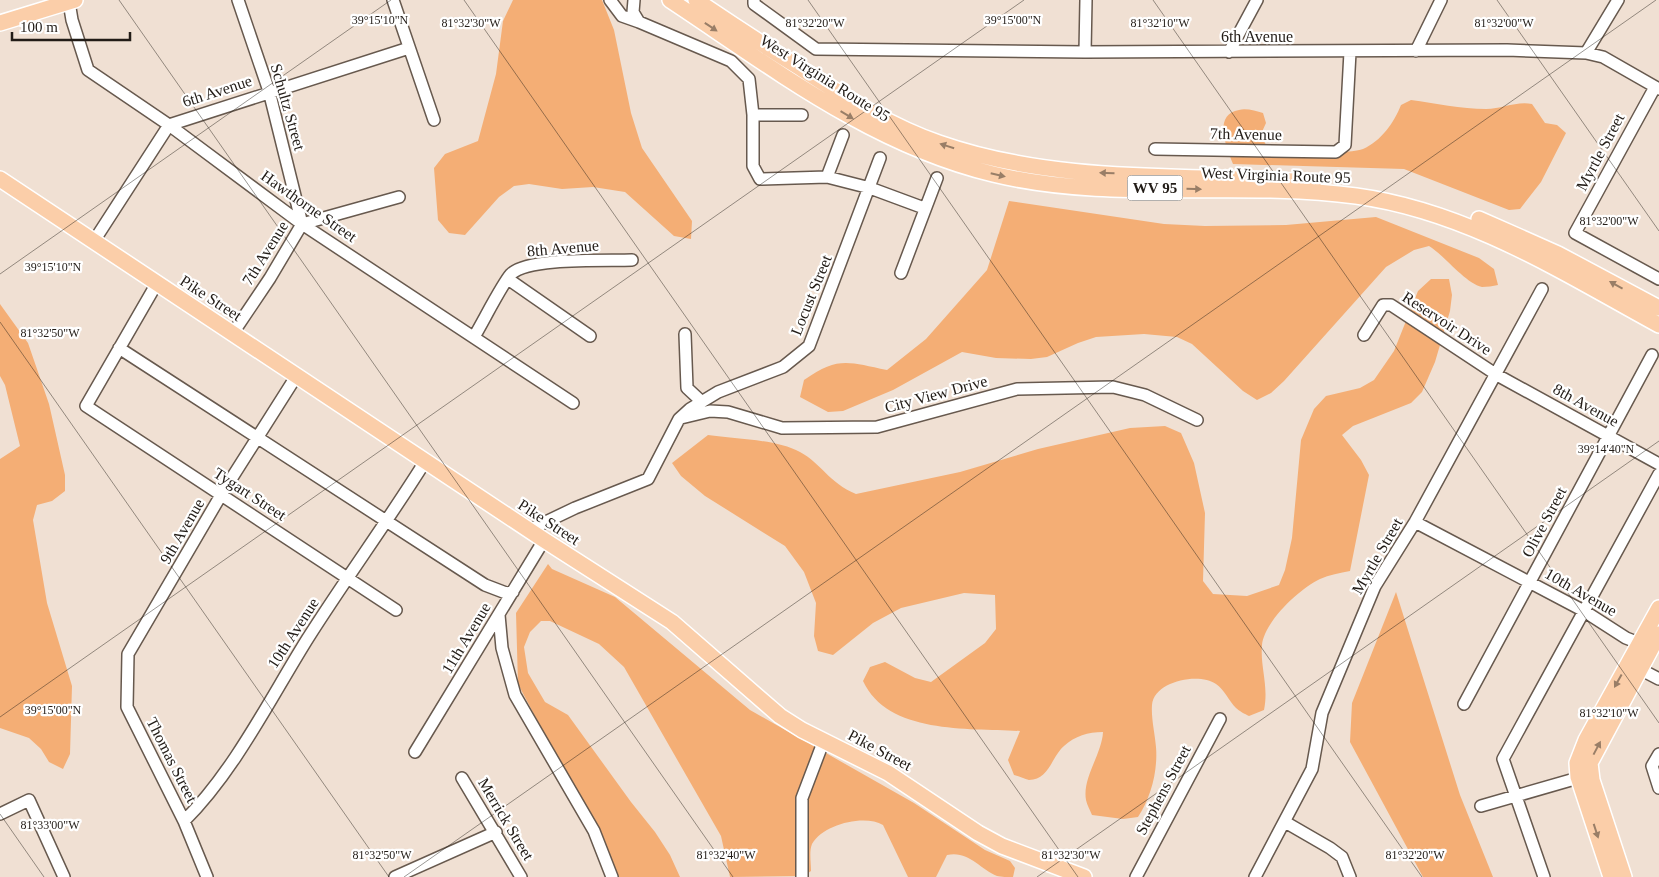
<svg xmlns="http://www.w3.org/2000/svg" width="1659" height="877" viewBox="0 0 1659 877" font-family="'Times New Roman',serif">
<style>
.green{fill:#f4ae75}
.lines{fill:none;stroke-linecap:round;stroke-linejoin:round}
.minor-casing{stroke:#67594e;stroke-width:14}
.major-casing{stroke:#fff;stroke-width:18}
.minor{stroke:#fff;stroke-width:11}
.major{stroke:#fbcea9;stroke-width:15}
.oneway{fill:#997e67}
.ticks{fill:none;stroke:#221c17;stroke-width:1;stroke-opacity:0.45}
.labels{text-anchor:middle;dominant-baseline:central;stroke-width:4.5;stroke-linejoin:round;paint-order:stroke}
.shield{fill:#fff;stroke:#64605d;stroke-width:1}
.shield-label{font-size:15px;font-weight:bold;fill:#221c17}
.street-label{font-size:16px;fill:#221c17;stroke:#fff}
.ticks-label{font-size:12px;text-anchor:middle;fill:#221c17;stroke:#fff;stroke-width:4.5;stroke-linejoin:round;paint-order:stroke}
</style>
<rect width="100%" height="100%" fill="#f0e0d3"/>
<path class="green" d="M 513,0 L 602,0 L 614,30 L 631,113 L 642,148 L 692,221 L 691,239 L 674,236 L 625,192 L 593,187 L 562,189 L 529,184 L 514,186 L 499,197 L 465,235 L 449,233 L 438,220 L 434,168 L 445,154 L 478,141 L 496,74 L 503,21 Z
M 1411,100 C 1435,103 1461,109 1486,109 C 1502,109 1516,101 1532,104 L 1545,123 L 1557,125 L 1566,133 L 1541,182 L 1520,209 L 1509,210 L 1404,169 L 1233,164 C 1227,148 1212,115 1239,110 C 1246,108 1256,111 1263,113 L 1266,123 L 1261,134 L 1270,154 C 1286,153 1353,154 1363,149 C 1381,141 1394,123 1401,105 Z
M 1009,201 L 1164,224 L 1205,226 L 1286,225 L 1376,217 L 1479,258 L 1494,269 L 1498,285 C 1493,286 1487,287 1482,287 C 1465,283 1445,256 1429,246 L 1414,250 L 1386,267 L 1284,381 L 1271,393 L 1257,400 L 1243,391 L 1192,344 L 1177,337 L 1144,334 L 1096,337 L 1078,343 L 1047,357 L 1031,359 L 996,358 L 962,352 L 893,390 L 843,411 L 828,412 L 800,397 L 804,380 C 838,356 848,362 887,370 L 926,339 L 987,270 Z
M 1431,279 L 1449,279 L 1452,295 L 1450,311 L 1435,362 L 1422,392 L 1411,403 L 1353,426 L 1342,435 L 1361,460 L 1369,475 L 1350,571 C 1340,573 1329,575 1320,579 C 1299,589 1264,622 1262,645 C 1260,667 1269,686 1264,710 L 1249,716 C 1245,714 1239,711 1236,708 C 1229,701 1224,689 1216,684 C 1199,672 1154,681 1152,705 C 1151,718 1155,734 1156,747 C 1158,770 1151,798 1138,817 L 1123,819 L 1092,815 C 1090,810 1087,805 1086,800 C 1082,778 1102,754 1103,732 C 1088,732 1075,736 1064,746 C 1052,756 1049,780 1029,780 C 1024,779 1018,776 1014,775 L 1008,760 L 1020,731 C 970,728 888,735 863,681 L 870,667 L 885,662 L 915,678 L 931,682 L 985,643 L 996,629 L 995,595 L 964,593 L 901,608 L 873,623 L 833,655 L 818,651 L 814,636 L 816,603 L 804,572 L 785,546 L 705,496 L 681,476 L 672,463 L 708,435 C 735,439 776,439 800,452 C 821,463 829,483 856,494 L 960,472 L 1038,449 L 1130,428 L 1165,426 L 1181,433 L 1194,463 L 1205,513 L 1203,581 L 1213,594 L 1247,596 L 1279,585 L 1285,570 L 1292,538 L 1301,440 L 1314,409 L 1326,396 L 1360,388 L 1374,380 L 1394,351 L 1418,291 Z
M 0,304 L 28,343 L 49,404 L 65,475 L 65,491 L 52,501 L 37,505 L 33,520 L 47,603 L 72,686 L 70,754 L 63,769 L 49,762 L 41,749 L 29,738 L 0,728 L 0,459 L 20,446 L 5,385 L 0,376 Z
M 548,564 L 552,569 L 615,597 L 750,710 L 914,803 L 985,850 L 1010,861 L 1015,868 L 1013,877 C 1008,877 1001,877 997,876 C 980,869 968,850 947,855 L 936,877 L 908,877 L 883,825 C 865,814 823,824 812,844 C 809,851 811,863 811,871 L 804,876 L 730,877 L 721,836 L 624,667 L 599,644 L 550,621 L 541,621 L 530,632 L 524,647 L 528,673 L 545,702 L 568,715 L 631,802 L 655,832 L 670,855 L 680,877 L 611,877 L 563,769 L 518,684 L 516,613 Z
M 1396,592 L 1460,795 L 1493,877 L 1423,877 L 1350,742 L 1352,703 Z"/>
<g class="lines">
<defs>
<path id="minor" d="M 238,0 L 269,91 L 302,224
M 393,0 L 434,120
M 610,0 L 622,16 L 639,22
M 634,0 L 633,12 L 639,22 L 731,61 L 749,79 L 753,115 L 753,166 L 760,179 L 827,177 L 870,188 L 924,208
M 754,0 L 754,4 L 816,49 L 1085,52 L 1507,50 L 1586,53 L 1603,57 L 1659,89
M 69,2 L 72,20 L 88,70 L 169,125 L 302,224 L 573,403
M 1416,51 L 1441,0
M 1085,52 L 1086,0
M 1229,52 L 1257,0
M 1586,53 L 1618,0
M 1655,87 L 1575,233 L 1659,279
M 753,115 L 802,115
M 1155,149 L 1336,152 L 1345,145 L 1350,52
M 827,177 L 843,135
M 94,241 L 169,125 L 409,48
M 901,273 L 937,178
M 508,279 L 590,336
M 157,283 L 86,406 L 396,610
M 233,333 L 270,278 L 302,224 L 399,197
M 685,334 L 687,388 L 702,402
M 1364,335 L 1383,305 L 1391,305 L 1497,375 L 1659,464
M 474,337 C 483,322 502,284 511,274 C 529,257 606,261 632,260
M 119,348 L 485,585 L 506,593 L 513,592
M 681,418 L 710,411 L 728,412 L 782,428 L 877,427 L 1017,389 L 1113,387 L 1145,395 L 1197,420
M 1415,522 L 1584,611 L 1626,638 L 1647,646
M 529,530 L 575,508 L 648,479 L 679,419 L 690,409 L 718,392 L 783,367 L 809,346 L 880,158
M 499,615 L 502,648 L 515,695 L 594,831 L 612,877
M 1634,666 L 1659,679
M 1464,704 L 1652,355
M 415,752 L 544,540
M 1659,754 L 1652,766 L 1659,788
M 462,778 L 521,877
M 1481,806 L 1585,776
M 0,814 L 29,800 L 64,877
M 184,821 C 234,772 271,697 308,638 C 346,578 388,521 426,460
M 1285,822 L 1330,848 L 1342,857 L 1350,877
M 207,877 L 184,821 L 127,707 L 128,654 L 221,495 L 297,375
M 395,877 L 496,832
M 802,877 L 802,798 L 824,740
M 1136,877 L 1220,719
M 1255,877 L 1312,769 L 1322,713 L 1375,586 L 1415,522 L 1542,289
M 1544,877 L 1503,759 L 1659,474"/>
<path id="major" d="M 670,0 C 773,68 872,145 993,174 C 1111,203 1236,180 1356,196 C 1467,211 1562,272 1659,325
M 696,0 C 730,23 765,46 800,68 C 845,97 889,126 939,143 C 1059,185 1189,174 1314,182
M 0,23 L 75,0
M 0,179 L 544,540 L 672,622 L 780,716 L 802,730 L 888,773 L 978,833 L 1002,846 L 1084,877
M 1479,219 L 1558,254 L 1659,308
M 1611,877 L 1578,777 L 1577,763 L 1586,740 L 1659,608
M 1624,877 L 1592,780 L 1590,763 L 1659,634"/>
</defs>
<use href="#minor" class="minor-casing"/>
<use href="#major" class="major-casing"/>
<use href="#minor" class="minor"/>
<use href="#major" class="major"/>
</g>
<defs><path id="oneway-solid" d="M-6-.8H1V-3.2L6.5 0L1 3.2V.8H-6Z" transform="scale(1.25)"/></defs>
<g class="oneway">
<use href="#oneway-solid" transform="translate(711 27) rotate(34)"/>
<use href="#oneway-solid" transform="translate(847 115) rotate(31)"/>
<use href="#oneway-solid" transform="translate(947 146) rotate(-162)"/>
<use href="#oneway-solid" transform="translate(1107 173) rotate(-178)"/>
<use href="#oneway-solid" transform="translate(998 175) rotate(13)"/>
<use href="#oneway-solid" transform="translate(1194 189) rotate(1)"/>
<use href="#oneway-solid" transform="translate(1616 285) rotate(-151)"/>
<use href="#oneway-solid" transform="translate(1618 681) rotate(119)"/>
<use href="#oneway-solid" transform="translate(1597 748) rotate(-62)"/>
<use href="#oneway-solid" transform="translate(1596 831) rotate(72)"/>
</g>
<path class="ticks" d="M 119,0 L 733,877M 464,0 L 1078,877M 808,0 L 1422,877M 1153,0 L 1659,723M 1497,0 L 1659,231M 0,274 L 391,0M 0,322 L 389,877M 0,717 L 1024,0M 0,814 L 44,877M 404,877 L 1656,0M 1037,877 L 1659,441"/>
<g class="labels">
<rect class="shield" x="1127.5" y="175.5" width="55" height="25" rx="4"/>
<g class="shield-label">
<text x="1155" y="188">WV 95</text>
</g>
<g class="street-label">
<text x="1257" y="36">6th Avenue</text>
<text transform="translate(825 78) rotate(32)">West Virginia Route 95</text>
<text transform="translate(217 91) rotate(-18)">6th Avenue</text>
<text transform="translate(288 107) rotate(74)">Schultz Street</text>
<text transform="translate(1246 134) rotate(1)">7th Avenue</text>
<text transform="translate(1600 152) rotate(-62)">Myrtle Street</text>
<text transform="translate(1276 175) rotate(2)">West Virginia Route 95</text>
<text transform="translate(309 206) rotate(35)">Hawthorne Street</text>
<text transform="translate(563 248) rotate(-5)">8th Avenue</text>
<text transform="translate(265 253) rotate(-58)">7th Avenue</text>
<text transform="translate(811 295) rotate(-68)">Locust Street</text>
<text transform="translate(211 298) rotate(33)">Pike Street</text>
<text transform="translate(1447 323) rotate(33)">Reservoir Drive</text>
<text transform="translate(936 394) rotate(-15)">City View Drive</text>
<text transform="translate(1586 405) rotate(29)">8th Avenue</text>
<text transform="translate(250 494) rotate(33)">Tygart Street</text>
<text transform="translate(549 522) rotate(33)">Pike Street</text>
<text transform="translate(1544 522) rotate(-62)">Olive Street</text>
<text transform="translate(182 531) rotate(-60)">9th Avenue</text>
<text transform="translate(1377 556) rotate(-60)">Myrtle Street</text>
<text transform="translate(1581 592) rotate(30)">10th Avenue</text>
<text transform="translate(293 633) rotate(-57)">10th Avenue</text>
<text transform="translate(466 638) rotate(-59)">11th Avenue</text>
<text transform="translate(880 750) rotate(28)">Pike Street</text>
<text transform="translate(172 760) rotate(63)">Thomas Street</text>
<text transform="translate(1163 790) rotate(-62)">Stephens Street</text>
<text transform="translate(506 819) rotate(59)">Merrick Street</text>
</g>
</g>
<g class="ticks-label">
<text x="380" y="24">39°15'10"N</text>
<text x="1013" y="24">39°15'00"N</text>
<text x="815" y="27">81°32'20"W</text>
<text x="471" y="27">81°32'30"W</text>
<text x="1160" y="27">81°32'10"W</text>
<text x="1504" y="27">81°32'00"W</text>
<text x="1609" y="225">81°32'00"W</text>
<text x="53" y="271">39°15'10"N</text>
<text x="50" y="337">81°32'50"W</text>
<text x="1606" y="453">39°14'40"N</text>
<text x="53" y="714">39°15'00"N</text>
<text x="1609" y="717">81°32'10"W</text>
<text x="50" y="829">81°33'00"W</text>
<text x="382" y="859">81°32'50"W</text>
<text x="726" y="859">81°32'40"W</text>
<text x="1071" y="859">81°32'30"W</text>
<text x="1415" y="859">81°32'20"W</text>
</g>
<path d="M12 32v8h118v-8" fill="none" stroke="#221c17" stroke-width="2.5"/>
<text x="20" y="32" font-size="15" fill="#221c17" stroke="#ffffff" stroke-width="4" paint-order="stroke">100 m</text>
</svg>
